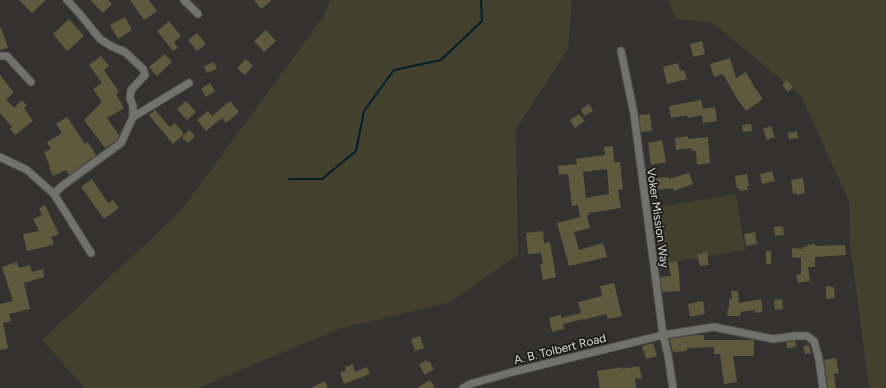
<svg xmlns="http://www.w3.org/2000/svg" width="886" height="388" viewBox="0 0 886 388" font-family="Figtree,sans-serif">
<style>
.green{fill:#44402e}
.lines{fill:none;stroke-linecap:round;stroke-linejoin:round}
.stream{stroke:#011f2c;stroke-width:2}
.building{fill:#5f593d;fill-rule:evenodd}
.street-casing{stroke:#52514f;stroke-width:9}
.street{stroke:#71716e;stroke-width:7}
.labels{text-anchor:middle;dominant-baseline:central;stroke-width:3.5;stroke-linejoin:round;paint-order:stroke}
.street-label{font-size:12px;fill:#dededc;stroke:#1a1a19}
</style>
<rect width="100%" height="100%" fill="#333230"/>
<path class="green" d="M 330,0 L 572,0 L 568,49 L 516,129 L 518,255 L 450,302 L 339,329 L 198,388 L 85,388 L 42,340 L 179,213 L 324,16 Z
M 668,0 L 886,0 L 886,388 L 869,388 L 850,243 L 849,201 L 801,96 L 713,23 L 676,19 Z
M 736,194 L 745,250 L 661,264 L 652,208 Z"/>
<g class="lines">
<path class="stream" d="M 289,179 L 322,179 L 356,151 L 364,111 L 394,70 L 441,60 L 482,21 L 481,0"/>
</g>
<path class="building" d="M 19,0 L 46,0 L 32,13 Z
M 90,0 L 108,0 L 112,4 L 103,13 Z
M 130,0 L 149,0 L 157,11 L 144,20 Z
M 254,0 L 272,0 L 261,9 Z
M 125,17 L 132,30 L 118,39 L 110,25 Z
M 69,19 L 84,36 L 67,51 L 53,34 Z
M 169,21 L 181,36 L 174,42 L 178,48 L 173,51 L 157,31 Z
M 0,28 L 1,28 L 8,48 L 0,50 Z
M 266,30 L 276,41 L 264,52 L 254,41 Z
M 197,33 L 206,44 L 197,51 L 188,40 Z
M 702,41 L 705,54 L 693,57 L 690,44 Z
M 165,54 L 172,62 L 157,76 L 149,67 Z
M 101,56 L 109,66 L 104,70 L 119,92 L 116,94 L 124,108 L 107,118 L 119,135 L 117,140 L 105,148 L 84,120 L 102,102 L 93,89 L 102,83 L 89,65 Z
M 730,58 L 736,78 L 746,72 L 755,88 L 763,99 L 746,111 L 736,97 L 723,74 L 714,77 L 710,64 Z
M 246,59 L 253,66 L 245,75 L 237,68 Z
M 214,62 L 217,69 L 207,73 L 204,66 Z
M 678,63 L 680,71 L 684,70 L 687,79 L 667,84 L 663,67 Z
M 0,75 L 14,93 L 6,99 L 14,108 L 22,100 L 27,106 L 24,108 L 33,121 L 15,135 L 10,129 L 12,127 L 0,113 Z
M 787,80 L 793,87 L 788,92 L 782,85 Z
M 210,83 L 215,91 L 206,97 L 201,89 Z
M 701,100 L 703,109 L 715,107 L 717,121 L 703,123 L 702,115 L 688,118 L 687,115 L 671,118 L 669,106 Z
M 186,101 L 196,112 L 187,120 L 177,109 Z
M 230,101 L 239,112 L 226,123 L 222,118 L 206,131 L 197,120 L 208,111 L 212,116 Z
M 589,104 L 593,111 L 584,116 L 581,109 Z
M 155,110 L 170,127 L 175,123 L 184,134 L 173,144 L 149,115 Z
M 579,114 L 585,121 L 575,128 L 570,120 Z
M 650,114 L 652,131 L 641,132 L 639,115 Z
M 67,117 L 85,144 L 88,142 L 96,155 L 69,175 L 66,170 L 53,176 L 49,167 L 50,167 L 44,152 L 51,149 L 47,142 L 62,133 L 56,124 Z
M 751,124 L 752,131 L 743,132 L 742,125 Z
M 771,126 L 775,137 L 767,140 L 763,129 Z
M 189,130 L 195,136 L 188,143 L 182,138 Z
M 797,131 L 798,138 L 789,139 L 788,133 Z
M 688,136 L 688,139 L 708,137 L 710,163 L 697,165 L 696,151 L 692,151 L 691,148 L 676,150 L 675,138 Z
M 662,140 L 666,162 L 651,165 L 648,143 Z
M 613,146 L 614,162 L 620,162 L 623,189 L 618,190 L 621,208 L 588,213 L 589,215 L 587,215 L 590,228 L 574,232 L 579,250 L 603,243 L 607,257 L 569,266 L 557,223 L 580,217 L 578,205 L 572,206 L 568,174 L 559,175 L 558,166 L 577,164 L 576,159 L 605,155 L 604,147 ZM 607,169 L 609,194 L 586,198 L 583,172 Z
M 772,171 L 775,181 L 762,184 L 760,174 Z
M 689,173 L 693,184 L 674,191 L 673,188 L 658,190 L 656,178 L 669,177 L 669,179 Z
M 747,174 L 749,186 L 747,186 L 748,190 L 740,191 L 739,188 L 737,189 L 735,176 Z
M 803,178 L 805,193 L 797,195 L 796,193 L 793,194 L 791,180 Z
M 92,179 L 108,203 L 113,200 L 119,208 L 104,219 L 81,187 Z
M 45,205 L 59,234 L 51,237 L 54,244 L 49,246 L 27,251 L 23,234 L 39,231 L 33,219 L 42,215 L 39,208 Z
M 779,226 L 783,227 L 784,235 L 775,236 L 774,227 Z
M 543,231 L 544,243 L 550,242 L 556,277 L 543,280 L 540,264 L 543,264 L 541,253 L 528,254 L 526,233 Z
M 755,232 L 757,244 L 746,246 L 744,234 Z
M 815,244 L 815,246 L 845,245 L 846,255 L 815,257 L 815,267 L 808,267 L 810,281 L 798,283 L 796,275 L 801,274 L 801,258 L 792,257 L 792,248 L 803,249 L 803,247 L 807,247 L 807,245 Z
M 766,251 L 771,251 L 771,264 L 766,264 Z
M 707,252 L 709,265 L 700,266 L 697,254 Z
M 677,261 L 679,271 L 680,291 L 662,292 L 660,277 L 671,276 L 668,263 Z
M 17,262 L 19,268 L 30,265 L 32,272 L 43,269 L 44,277 L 24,283 L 30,309 L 9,314 L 11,321 L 3,323 L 8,348 L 0,350 L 0,304 L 13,301 L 2,267 Z
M 614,283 L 622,316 L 608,319 L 606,314 L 583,320 L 583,319 L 563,324 L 564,329 L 552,332 L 549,318 L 561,315 L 561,318 L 581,313 L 578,302 L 602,296 L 600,286 Z
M 826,286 L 834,287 L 835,298 L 826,299 Z
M 731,291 L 738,291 L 739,303 L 761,299 L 763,309 L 762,309 L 762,312 L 755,313 L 755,310 L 741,312 L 740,316 L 727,316 L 728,307 L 729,308 L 729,300 L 732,299 Z
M 782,299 L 783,309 L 775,310 L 774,300 Z
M 703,301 L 705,314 L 690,317 L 688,304 Z
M 694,335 L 704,335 L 704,340 L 754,340 L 754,356 L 733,356 L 737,382 L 724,384 L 720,354 L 714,354 L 714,347 L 687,348 L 687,351 L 673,352 L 669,339 Z
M 420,336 L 424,348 L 415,351 L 411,339 Z
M 795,341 L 796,347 L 787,348 L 786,342 Z
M 653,343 L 657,356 L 646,359 L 642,346 Z
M 809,345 L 811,353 L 805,354 L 803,346 Z
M 836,358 L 839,373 L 834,374 L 836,388 L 828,388 L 824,360 Z
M 426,360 L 427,362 L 429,361 L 434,369 L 425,375 L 419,365 Z
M 353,364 L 355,372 L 367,367 L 370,374 L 344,384 L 340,372 L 346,371 L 345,367 Z
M 639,366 L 642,378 L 635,379 L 636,388 L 600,388 L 597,371 L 622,367 L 622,369 Z
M 430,380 L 435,388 L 417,388 Z
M 325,381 L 328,388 L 310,388 Z"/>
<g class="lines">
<defs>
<path id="street" d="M 184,0 L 198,14
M 621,51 L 634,114 L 663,335 L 668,355 L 673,388
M 0,56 L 7,56 L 31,82
M 133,117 L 189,83
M 0,157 L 27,170 L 54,194 L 91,253
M 54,194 L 62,186 L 121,143 L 133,117 L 133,106 L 130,98 L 131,90 L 145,75 L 143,69 L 125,52 L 111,46 L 100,39 L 79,13 L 67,0
M 463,388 L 470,384 L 509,373 L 663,335 L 714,327 L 773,339 L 795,336 L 807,336 L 814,341 L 819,359 L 823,388"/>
</defs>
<use href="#street" class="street-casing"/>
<use href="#street" class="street"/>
</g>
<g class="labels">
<g class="street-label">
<text transform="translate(658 218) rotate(82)">Voker Mission Way</text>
<text transform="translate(560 349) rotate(-14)">A. B. Tolbert Road</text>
</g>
</g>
</svg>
